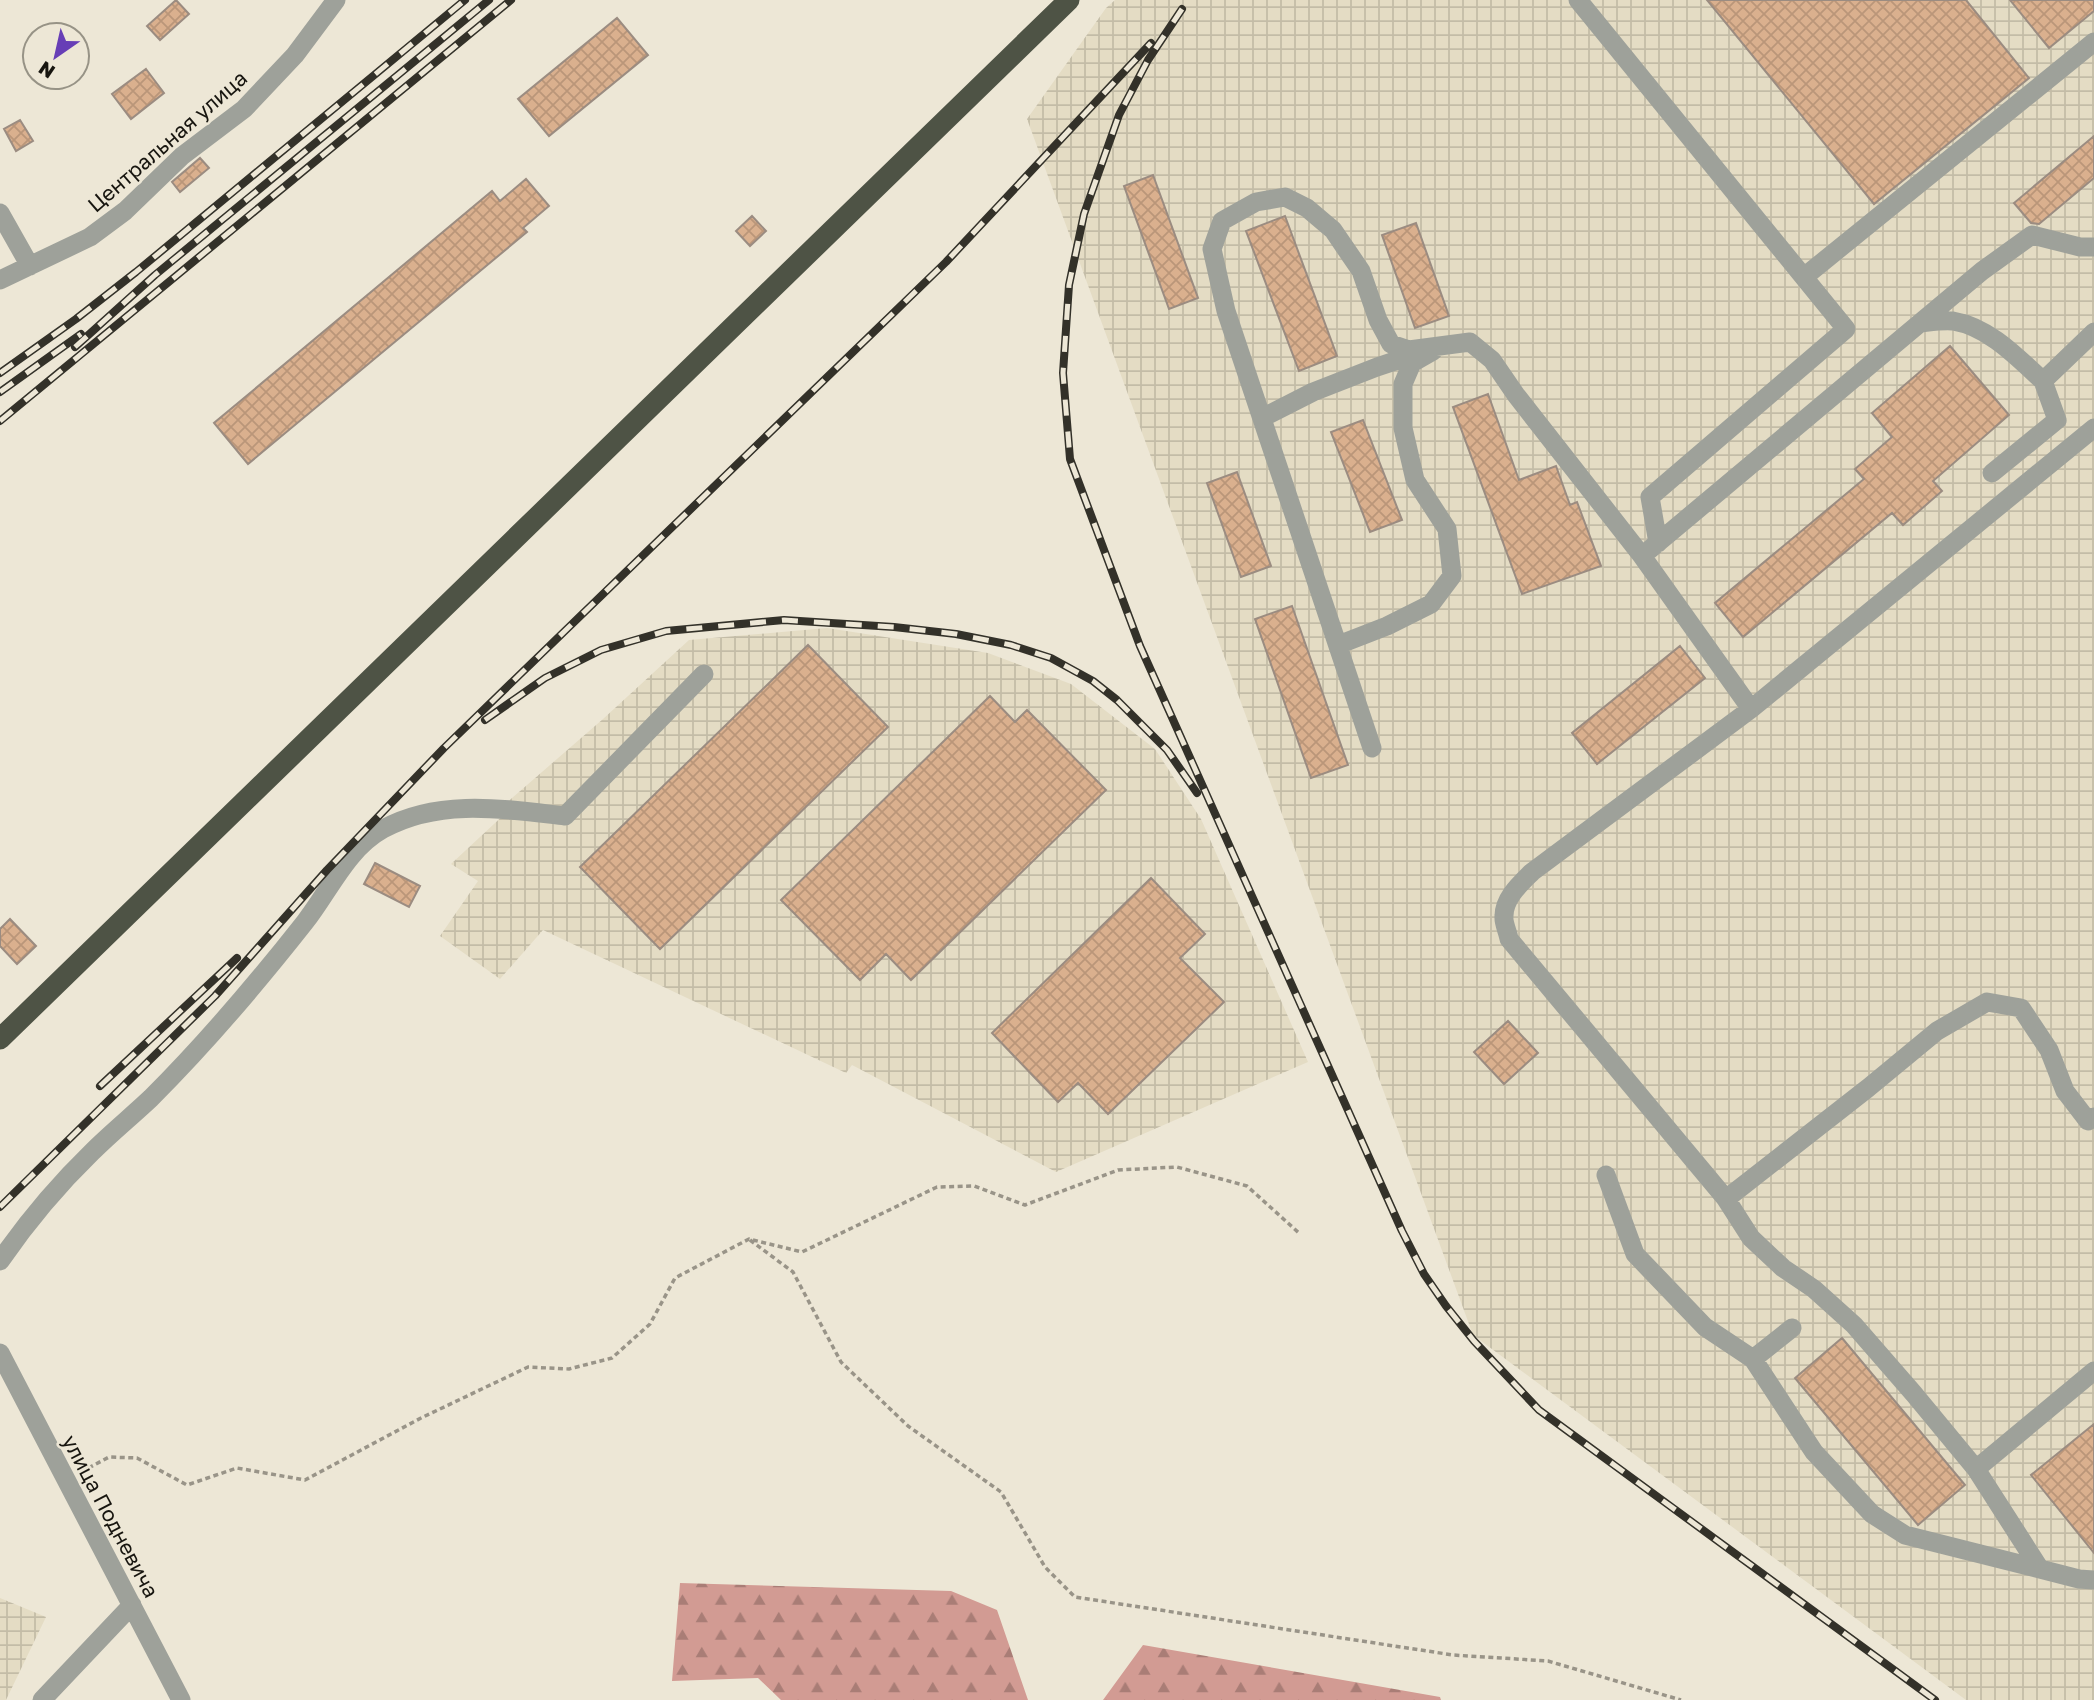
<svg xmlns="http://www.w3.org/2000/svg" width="2094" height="1700" viewBox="0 0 2094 1700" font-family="'Golos Text',sans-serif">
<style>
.industrial{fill:url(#industrial-grid)}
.forest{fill:url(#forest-firs)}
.building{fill:url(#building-cross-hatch);stroke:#9b8c81;stroke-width:2}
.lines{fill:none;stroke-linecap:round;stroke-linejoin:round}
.path{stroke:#999488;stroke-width:3.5;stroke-dasharray:5 3.5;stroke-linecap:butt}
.minor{stroke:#9ea19a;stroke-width:19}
.highway{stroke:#4e5345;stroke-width:21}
.rail-casing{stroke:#333129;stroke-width:8}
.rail{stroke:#ede7d6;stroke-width:5;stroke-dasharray:16;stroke-linecap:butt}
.labels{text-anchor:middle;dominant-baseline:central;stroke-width:5;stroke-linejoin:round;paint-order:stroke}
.street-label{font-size:21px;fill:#17150f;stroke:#ede7d6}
</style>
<defs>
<pattern id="industrial-grid" width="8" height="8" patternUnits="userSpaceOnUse" patternTransform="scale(1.75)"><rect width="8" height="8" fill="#e4dcc4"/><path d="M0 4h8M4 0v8" fill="none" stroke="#c3bca7"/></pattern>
<pattern id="forest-firs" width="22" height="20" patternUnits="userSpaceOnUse" patternTransform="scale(1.75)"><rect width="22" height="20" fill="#d29b93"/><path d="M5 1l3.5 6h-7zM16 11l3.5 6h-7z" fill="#a97d76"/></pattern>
<pattern id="building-cross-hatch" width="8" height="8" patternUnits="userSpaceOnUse" patternTransform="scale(1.75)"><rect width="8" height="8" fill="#dab08e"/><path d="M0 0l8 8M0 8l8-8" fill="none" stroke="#ba9679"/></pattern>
</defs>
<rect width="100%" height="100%" fill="#ede7d6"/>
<path class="industrial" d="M 1115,0 L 2094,0 L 2094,1700 L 1966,1700 L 1473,1335 L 1027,119 L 1106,8 Z
M 827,628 L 988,653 L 1071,684 L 1155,749 L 1201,819 L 1308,1062 L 1056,1172 L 852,1065 L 846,1073 L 543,930 L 500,979 L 440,936 L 478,881 L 451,864 L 509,810 L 504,805 L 603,719 L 689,640 Z
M 0,1598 L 46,1617 L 6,1700 L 0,1700 Z"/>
<path class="forest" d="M 680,1583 L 951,1591 L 997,1610 L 1028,1700 L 781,1700 L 758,1678 L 672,1681 Z
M 1143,1645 L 1440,1697 L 1441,1700 L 1103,1700 Z"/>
<path class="building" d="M 176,0 L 189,14 L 160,40 L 147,26 Z
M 1707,0 L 1966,0 L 2029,78 L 1874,204 Z
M 2010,0 L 2094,0 L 2094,11 L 2049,48 Z
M 617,18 L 648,55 L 549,136 L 518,99 Z
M 146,69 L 164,93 L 131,119 L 112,94 Z
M 20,120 L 33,141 L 16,151 L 4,129 Z
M 2094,136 L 2094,178 L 2039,224 L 2031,223 L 2014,203 Z
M 200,158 L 209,168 L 180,192 L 172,182 Z
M 1153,175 L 1198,298 L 1169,309 L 1124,186 Z
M 526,179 L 549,206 L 523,228 L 527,232 L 248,464 L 214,423 L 492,191 L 500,201 Z
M 752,216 L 766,231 L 750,246 L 736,231 Z
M 1285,216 L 1337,356 L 1299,371 L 1246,231 Z
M 1416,223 L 1449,316 L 1415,328 L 1382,235 Z
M 1950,346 L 2009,415 L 1933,481 L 1942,491 L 1903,525 L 1892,513 L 1743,637 L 1715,603 L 1864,479 L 1855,469 L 1892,437 L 1872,413 Z
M 1488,394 L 1519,480 L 1556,466 L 1570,505 L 1577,502 L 1601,566 L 1522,594 L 1453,407 Z
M 1363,420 L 1402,520 L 1370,532 L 1331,432 Z
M 1237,472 L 1271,566 L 1241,577 L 1207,483 Z
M 1292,606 L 1348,765 L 1311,778 L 1255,619 Z
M 808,645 L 888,727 L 660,949 L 580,867 Z
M 1680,646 L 1705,678 L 1597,764 L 1572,733 Z
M 990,696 L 1015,722 L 1027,710 L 1106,790 L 911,980 L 886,954 L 860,980 L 781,900 Z
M 375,863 L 420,886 L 409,907 L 364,884 Z
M 1151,878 L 1205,934 L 1180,958 L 1224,1002 L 1108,1114 L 1078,1083 L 1058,1102 L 992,1033 Z
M 10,919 L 36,946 L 17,964 L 0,946 L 0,929 Z
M 1508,1021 L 1538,1053 L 1504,1084 L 1474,1052 Z
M 1842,1338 L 1965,1485 L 1918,1525 L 1795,1378 Z
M 2094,1424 L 2094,1553 L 2031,1475 Z"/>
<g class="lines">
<path class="path" d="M 750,1240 L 793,1272 L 841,1362 L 908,1426 L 1001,1492 L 1045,1567 L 1075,1597 L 1453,1655 L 1548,1661 L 1681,1700
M 81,1472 L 109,1457 L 137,1458 L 187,1485 L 237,1468 L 305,1480 L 421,1418 L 528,1367 L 569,1369 L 612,1358 L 650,1324 L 675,1278 L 749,1239 L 802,1252 L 937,1187 L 974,1186 L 1025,1205 L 1118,1170 L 1177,1167 L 1247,1186 L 1299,1233"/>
<path class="minor" d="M 1578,0 L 1846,329 L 1650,497 L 1658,543
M 0,213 L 30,266
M 1804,277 L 2094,42
M 0,280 L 90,237 L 125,211 L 182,156 L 244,109 L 295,55 L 336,0
M 1920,323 C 1930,322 1943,320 1953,321 C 1989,327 2017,357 2043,381
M 1262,418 L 1313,392 L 1377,367 L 1422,352
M 1992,473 L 2057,420 L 2043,381 L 2094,332
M 1642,556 L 1751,709
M 1338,645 L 1387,626 L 1431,604 L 1452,576 L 1447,529 L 1415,480 L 1403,428 L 1403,384 L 1412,363 L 1433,351
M 1372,748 L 1226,311 L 1212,249 L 1222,221 L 1256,202 L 1285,197 L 1307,208 L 1333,230 L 1361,271 L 1378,320 L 1391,344 L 1409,350 L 1470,342 L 1492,360 L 1516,395 L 1642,556 L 1982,271 L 2032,235 L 2080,247 L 2094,247
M 1606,1175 L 1635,1254 L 1705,1327 L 1753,1359
M 1726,1199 L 1868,1088 L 1937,1031 L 1987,1002 L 2021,1008 L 2049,1050 L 2065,1091 L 2088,1121 L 2094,1117
M 0,1261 C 27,1222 58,1185 92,1152 C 111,1133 132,1116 151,1098 C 206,1043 257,983 305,922 C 330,890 347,849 383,829 C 439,798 505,809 565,816 L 704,674
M 1792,1328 L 1753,1359 L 1814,1452 L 1872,1514 L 1905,1535 L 2040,1569
M 0,1353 L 181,1700
M 2094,1371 L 1976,1469 L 2040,1569 L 2079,1579 L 2094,1580
M 1976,1469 L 1914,1394 L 1854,1325 L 1814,1289 L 1783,1268 L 1751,1238 L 1726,1199 L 1509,939 C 1508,932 1503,923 1504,916 C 1504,898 1520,884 1532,872 L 1751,709 L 2094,428
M 42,1700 L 132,1605"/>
<path class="highway" d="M 0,1039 L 1069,0"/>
<defs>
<path id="rail" d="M 1182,9 L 1148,60 L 1119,115 L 1084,214 L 1069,285 L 1063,373 L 1070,459 L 1140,646 L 1402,1231 L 1424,1274 L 1446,1306 L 1474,1341 L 1539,1410 L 1935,1700
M 75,347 L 155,275 L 489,0
M 0,373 L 76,319 L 136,272 L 465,0
M 0,392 L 81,334
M 0,421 L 511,0
M 485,720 L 545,678 L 601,650 L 666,631 L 784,620 L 894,627 L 956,634 L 1011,645 L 1051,658 L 1093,681 L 1117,700 L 1167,750 L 1197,793
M 100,1086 L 237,958
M 0,1207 L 215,996 L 327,870 L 444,748 L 946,262 L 1151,43"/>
</defs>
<use href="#rail" class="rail-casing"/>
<use href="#rail" class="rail"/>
</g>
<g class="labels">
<g class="street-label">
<text transform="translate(167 141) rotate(-41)">Центральная улица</text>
<text transform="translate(111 1516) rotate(62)">улица Подневича</text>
</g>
</g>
<g transform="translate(56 56) rotate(214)"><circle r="33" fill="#ede7d6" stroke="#979386" stroke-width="2"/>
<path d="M0-5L12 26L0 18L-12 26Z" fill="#673eb6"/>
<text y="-10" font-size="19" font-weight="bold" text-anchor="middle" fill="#17150f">N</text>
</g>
</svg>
